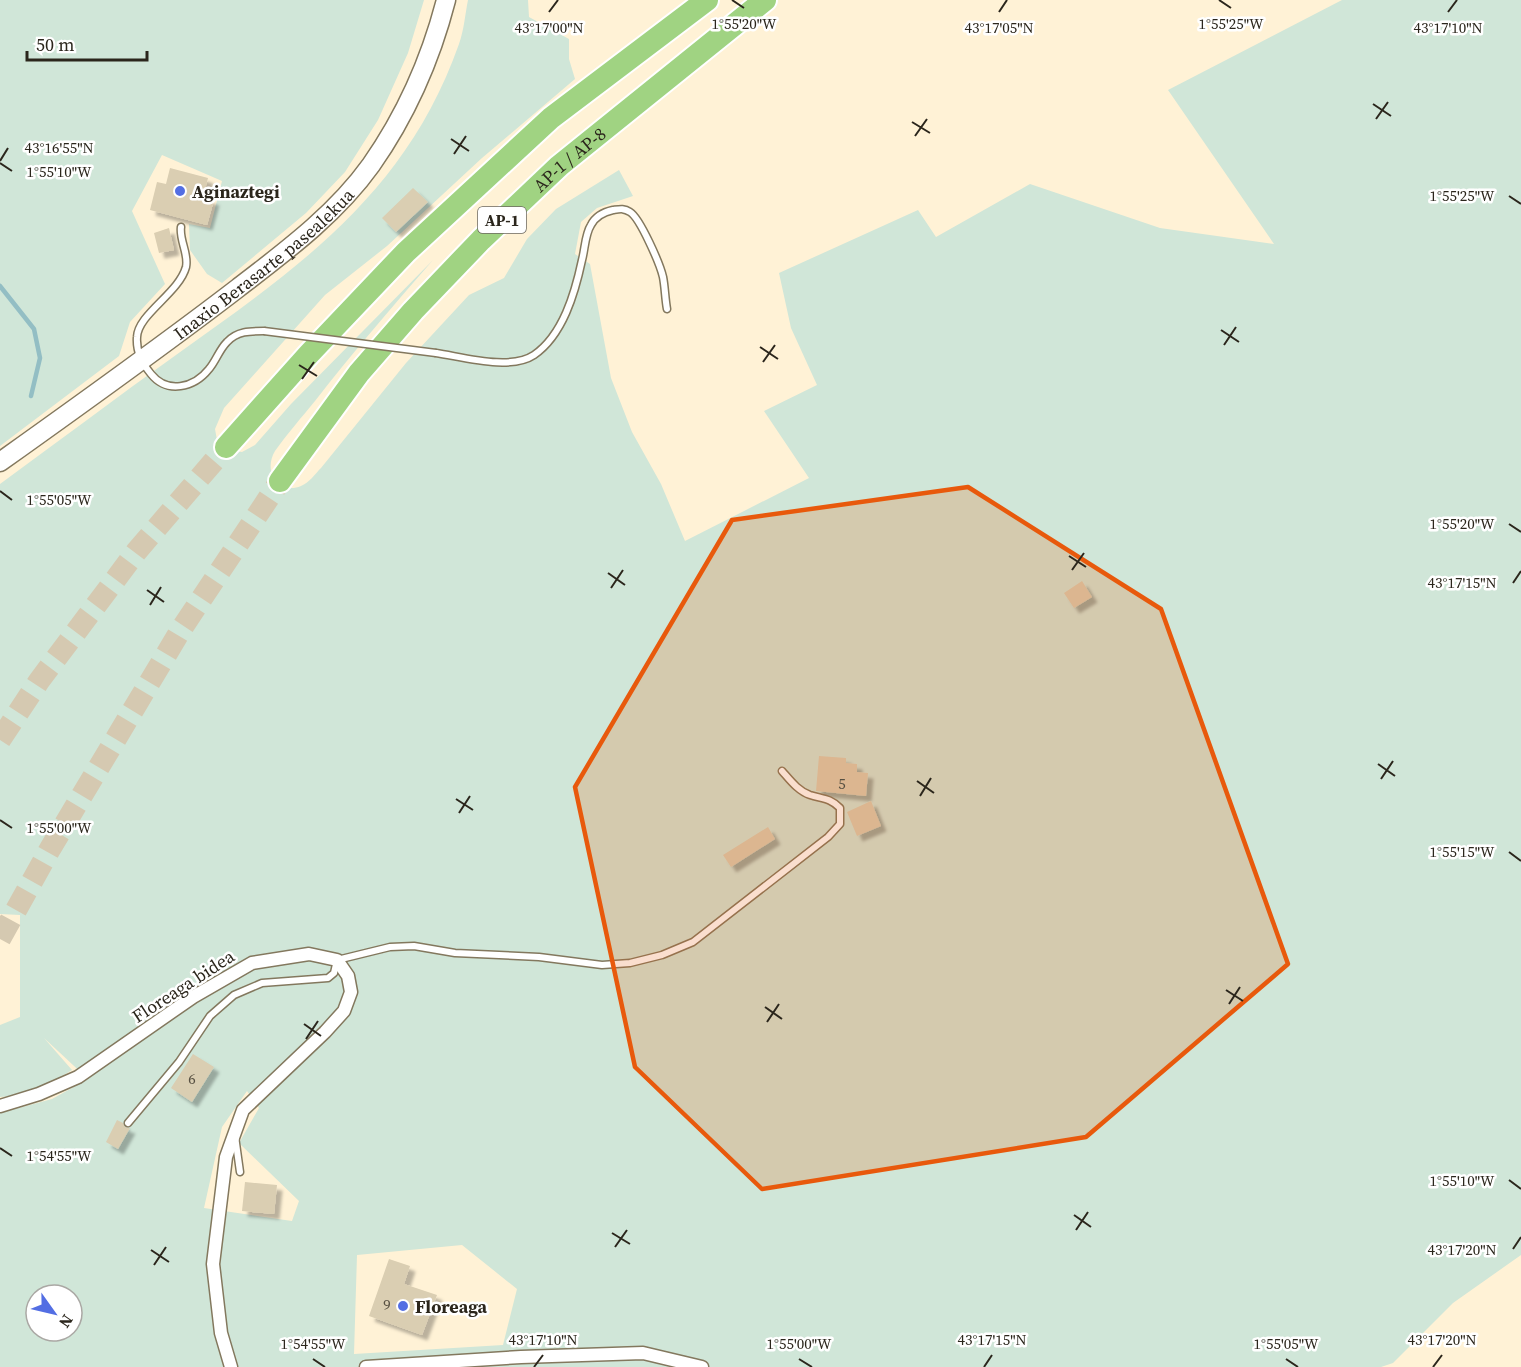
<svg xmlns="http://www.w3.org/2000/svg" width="1521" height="1367" viewBox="0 0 1521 1367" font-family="'Source Serif 4',serif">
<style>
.green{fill:#d0e6d8;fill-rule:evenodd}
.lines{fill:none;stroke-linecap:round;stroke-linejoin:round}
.stream{stroke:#93bec4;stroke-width:4.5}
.building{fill:#daceb2;filter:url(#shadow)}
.highway-tunnel{stroke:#d5c9b1;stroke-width:22;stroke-dasharray:22 11;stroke-linecap:butt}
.lane-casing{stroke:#83785e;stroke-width:9}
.street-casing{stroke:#83785e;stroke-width:15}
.secondary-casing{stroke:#83785e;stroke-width:21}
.highway-casing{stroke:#fff;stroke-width:26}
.lane{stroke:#fff;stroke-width:6}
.street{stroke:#fff;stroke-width:12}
.secondary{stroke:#fff;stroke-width:18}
.highway{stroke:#a0d382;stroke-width:22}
.lane-bridge-casing{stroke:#83785e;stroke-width:9;stroke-linecap:butt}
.lane-bridge{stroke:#fff;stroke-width:6}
.marked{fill:#e8590c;fill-opacity:0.2;stroke:#e8590c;stroke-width:4.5;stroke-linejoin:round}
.ticks{fill:none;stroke:#2b261c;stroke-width:2}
.poi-dot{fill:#536ee3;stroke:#fff;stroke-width:2}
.labels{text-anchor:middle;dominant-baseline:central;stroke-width:5;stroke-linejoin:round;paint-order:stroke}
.number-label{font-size:15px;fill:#575042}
.shield{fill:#fff;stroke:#6b6760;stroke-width:1.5}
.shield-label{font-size:16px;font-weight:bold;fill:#2b261c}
.street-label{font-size:18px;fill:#2b261c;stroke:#fff}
.poi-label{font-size:18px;font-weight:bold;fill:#2b261c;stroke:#fff;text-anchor:start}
.ticks-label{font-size:15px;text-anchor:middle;fill:#2b261c;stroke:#fff;stroke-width:5;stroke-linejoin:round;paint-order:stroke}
</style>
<defs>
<filter id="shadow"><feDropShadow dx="5.5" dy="5.5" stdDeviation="1.5" flood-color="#0004"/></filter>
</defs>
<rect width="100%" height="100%" fill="#fff2d6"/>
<path class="green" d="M 0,0 L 424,0 L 408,53 L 378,120 L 345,172 L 306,213 L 222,283 L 207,274 L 190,250 L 189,224 L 210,228 L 222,181 L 162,155 L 132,211 L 165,284 L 130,322 L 119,356 L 0,446 Z
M 468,0 L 528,0 L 529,17 L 569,39 L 569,59 L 575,79 L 482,158 L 387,246 L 325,295 L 224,408 L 215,429 L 217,440 L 229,450 L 242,452 L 255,445 L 291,404 L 433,260 C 393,306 353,352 315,401 C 302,417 287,434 275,451 C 262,473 280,495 301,486 C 309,483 315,474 321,468 L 406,363 L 469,295 L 504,278 L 527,239 L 556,209 L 619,170 L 633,196 L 597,208 L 581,222 L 575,254 L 590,264 L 611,378 L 632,432 L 661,484 L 685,541 L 809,478 L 764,411 L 817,385 L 791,328 L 779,273 L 918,210 L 936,237 L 1030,184 L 1160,228 L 1274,244 L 1168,90 L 1342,0 L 1521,0 L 1521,1255 L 1453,1303 L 1393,1363 L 1381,1367 L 0,1367 L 0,1113 L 52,1099 L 88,1079 L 44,1038 L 72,1070 C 50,1084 26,1096 0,1097 L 0,1025 L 20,1017 L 20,915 L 0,914 L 0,484 C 59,441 117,397 176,355 C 299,267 406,194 459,44 C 464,30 465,15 468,0 ZM 247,1091 L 259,1108 L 239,1143 L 299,1201 L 292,1221 L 204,1208 L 222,1127 ZM 462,1245 L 517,1289 L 503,1345 L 354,1354 L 357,1255 ZM 36,1295 L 72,1295 L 72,1331 L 36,1331 Z"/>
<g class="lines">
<path class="stream" d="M 0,286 L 34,329 L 40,358 L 31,396"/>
</g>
<path class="building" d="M 170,168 L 208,178 L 203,197 L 214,200 L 207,225 L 150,210 L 157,182 L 166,184 Z
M 413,188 L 428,202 L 396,232 L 382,218 Z
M 169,228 L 174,250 L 159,253 L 154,233 Z
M 1082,581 L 1092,597 L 1074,608 L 1064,593 Z
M 819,756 L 846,758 L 846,763 L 857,764 L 857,772 L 868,773 L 866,796 L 816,791 Z
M 871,801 L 881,826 L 857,836 L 847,812 Z
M 768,827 L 775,839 L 731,867 L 723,855 Z
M 193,1054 L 214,1067 L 192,1102 L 171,1088 Z
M 117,1120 L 123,1123 L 125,1127 L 130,1128 L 118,1149 L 106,1142 Z
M 245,1182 L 277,1185 L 274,1214 L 242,1211 Z
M 389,1259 L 410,1266 L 404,1284 L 437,1295 L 422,1335 L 369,1316 Z"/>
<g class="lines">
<path class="highway-tunnel" d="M 0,740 L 39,681 L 136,552 L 226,447
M 0,939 L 50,849 L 182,628 L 280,481"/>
<defs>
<path id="lane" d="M 181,227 C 179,240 189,254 186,267 C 179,293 138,314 137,337 C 136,352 142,363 151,374 C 167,394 194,388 209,369 C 216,361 219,350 227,342 C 237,331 250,331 264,331
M 436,353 C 463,357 510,371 534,355 C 563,335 575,293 582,260 C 585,249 585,234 591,225 C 595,217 604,212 613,210 C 620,209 624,208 630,212 C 640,218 660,264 663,277 C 665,287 665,298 667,309
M 128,1123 L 179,1062 L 210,1016 L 234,995 L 262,983 L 328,978 L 334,973 L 337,960 L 390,947 L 414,946 L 455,953 L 539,957 L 602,965 L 630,963 L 662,955 L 693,942 L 828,837 L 840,824 L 840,808 C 830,798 823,799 810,795 C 798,791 790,780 782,771
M 235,1136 L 240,1172"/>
<path id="street" d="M 0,1106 L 39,1094 L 78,1077 L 193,997 L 252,963 L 309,954 L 337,960 L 348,976 L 351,992 L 344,1011 L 325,1032 L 243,1110 L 226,1157 L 213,1264 L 221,1333 L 231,1367
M 366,1367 L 521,1357 L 643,1353 L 702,1367"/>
<g id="secondary">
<path id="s1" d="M 0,462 C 80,405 160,348 238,288 C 286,251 336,214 371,165 C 406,115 431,58 446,0"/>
</g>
<g id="highway">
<path d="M 226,447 L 309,354 L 406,252 L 551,118 L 707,0"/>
<path id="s2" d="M 280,481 L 359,373 L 413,311 L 481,240 L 559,166 L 765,0"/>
</g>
</defs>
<use href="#lane" class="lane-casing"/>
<use href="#street" class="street-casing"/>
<use href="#secondary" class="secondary-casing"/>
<use href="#highway" class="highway-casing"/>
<use href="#lane" class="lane"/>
<use href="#street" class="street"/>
<use href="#secondary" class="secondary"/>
<use href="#highway" class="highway"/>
<defs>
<path id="lane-bridge" d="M 264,331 L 436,353"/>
</defs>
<use href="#lane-bridge" class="lane-bridge-casing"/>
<use href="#lane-bridge" class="lane-bridge"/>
</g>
<path class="marked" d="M 968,487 L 1161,609 L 1288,964 L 1086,1137 L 762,1189 L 635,1067 L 575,787 L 732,520 Z"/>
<path class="ticks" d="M 732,0 L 744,8M 1219,0 L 1231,8M 549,12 L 558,0M 999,12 L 1007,0M 1448,12 L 1457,0M 1373,104 L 1391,116M 1376,119 L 1388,102M 912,122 L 930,133M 915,136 L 927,119M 451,139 L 469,151M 454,154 L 466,136M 0,161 L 8,148M 0,163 L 12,171M 1509,196 L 1521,204M 1221,330 L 1239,342M 1224,345 L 1236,327M 760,347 L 778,359M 763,362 L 775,345M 299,365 L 317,376M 302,379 L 314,362M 0,491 L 12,500M 1509,524 L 1521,532M 1069,556 L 1086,567M 1072,570 L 1084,553M 608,573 L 625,585M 1513,583 L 1521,571M 611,588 L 623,570M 147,590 L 164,602M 150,605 L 161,587M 1378,764 L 1395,776M 1381,779 L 1393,761M 917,781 L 934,793M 920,796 L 931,778M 456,799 L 473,810M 459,813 L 470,796M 0,820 L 12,828M 1509,852 L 1521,861M 1226,990 L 1243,1001M 1229,1004 L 1240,987M 765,1007 L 782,1019M 767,1022 L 779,1004M 304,1024 L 321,1036M 306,1039 L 318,1021M 0,1148 L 12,1156M 1509,1180 L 1521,1189M 1074,1215 L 1091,1227M 1076,1230 L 1088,1212M 612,1233 L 630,1244M 615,1247 L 627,1230M 1513,1249 L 1521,1237M 151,1250 L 169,1262M 154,1265 L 166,1247M 313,1359 L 325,1367M 799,1359 L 812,1367M 1286,1359 L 1298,1367M 534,1367 L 543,1355M 984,1367 L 992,1355M 1433,1367 L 1442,1355"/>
<g class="poi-dot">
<circle cx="180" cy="191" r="6"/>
<circle cx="403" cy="1306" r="6"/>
</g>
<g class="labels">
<g class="number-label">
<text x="842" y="783">5</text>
<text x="192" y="1078">6</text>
<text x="387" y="1304">9</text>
</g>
<rect class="shield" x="478" y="207" width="48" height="26" rx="4.5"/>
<g class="shield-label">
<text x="502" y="220">AP-1</text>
</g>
<g class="street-label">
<text stroke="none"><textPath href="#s2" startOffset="434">AP-1 / AP-8</textPath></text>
<text stroke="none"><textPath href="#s1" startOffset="330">Inaxio Berasarte pasealekua</textPath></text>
<text transform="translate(183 986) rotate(-33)">Floreaga bidea</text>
</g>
<g class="poi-label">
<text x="192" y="191">Aginaztegi</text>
<text x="415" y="1306">Floreaga</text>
</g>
</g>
<g class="ticks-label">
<text x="744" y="29">1°55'20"W</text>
<text x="1231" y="29">1°55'25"W</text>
<text x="549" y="33">43°17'00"N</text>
<text x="999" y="33">43°17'05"N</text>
<text x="1448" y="33">43°17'10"N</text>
<text x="59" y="153">43°16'55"N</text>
<text x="59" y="177">1°55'10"W</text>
<text x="1462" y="201">1°55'25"W</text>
<text x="59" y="505">1°55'05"W</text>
<text x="1462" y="529">1°55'20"W</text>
<text x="1462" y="588">43°17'15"N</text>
<text x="59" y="833">1°55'00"W</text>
<text x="1462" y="857">1°55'15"W</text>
<text x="59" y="1161">1°54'55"W</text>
<text x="1462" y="1186">1°55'10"W</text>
<text x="1462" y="1255">43°17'20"N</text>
<text x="543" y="1345">43°17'10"N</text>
<text x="992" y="1345">43°17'15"N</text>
<text x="1442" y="1345">43°17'20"N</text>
<text x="313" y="1349">1°54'55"W</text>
<text x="799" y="1349">1°55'00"W</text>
<text x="1286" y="1349">1°55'05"W</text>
</g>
<g transform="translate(54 1313) rotate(124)"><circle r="28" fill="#ffffff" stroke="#aaa8a4" stroke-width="1.5"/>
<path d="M0-4.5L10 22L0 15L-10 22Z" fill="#536ee3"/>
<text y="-9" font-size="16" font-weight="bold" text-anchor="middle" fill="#2b261c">N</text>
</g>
<path d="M27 51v9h120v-9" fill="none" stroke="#2b261c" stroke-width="3"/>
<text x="36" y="51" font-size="18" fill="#2b261c" stroke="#ffffff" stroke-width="4.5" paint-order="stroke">50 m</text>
</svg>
